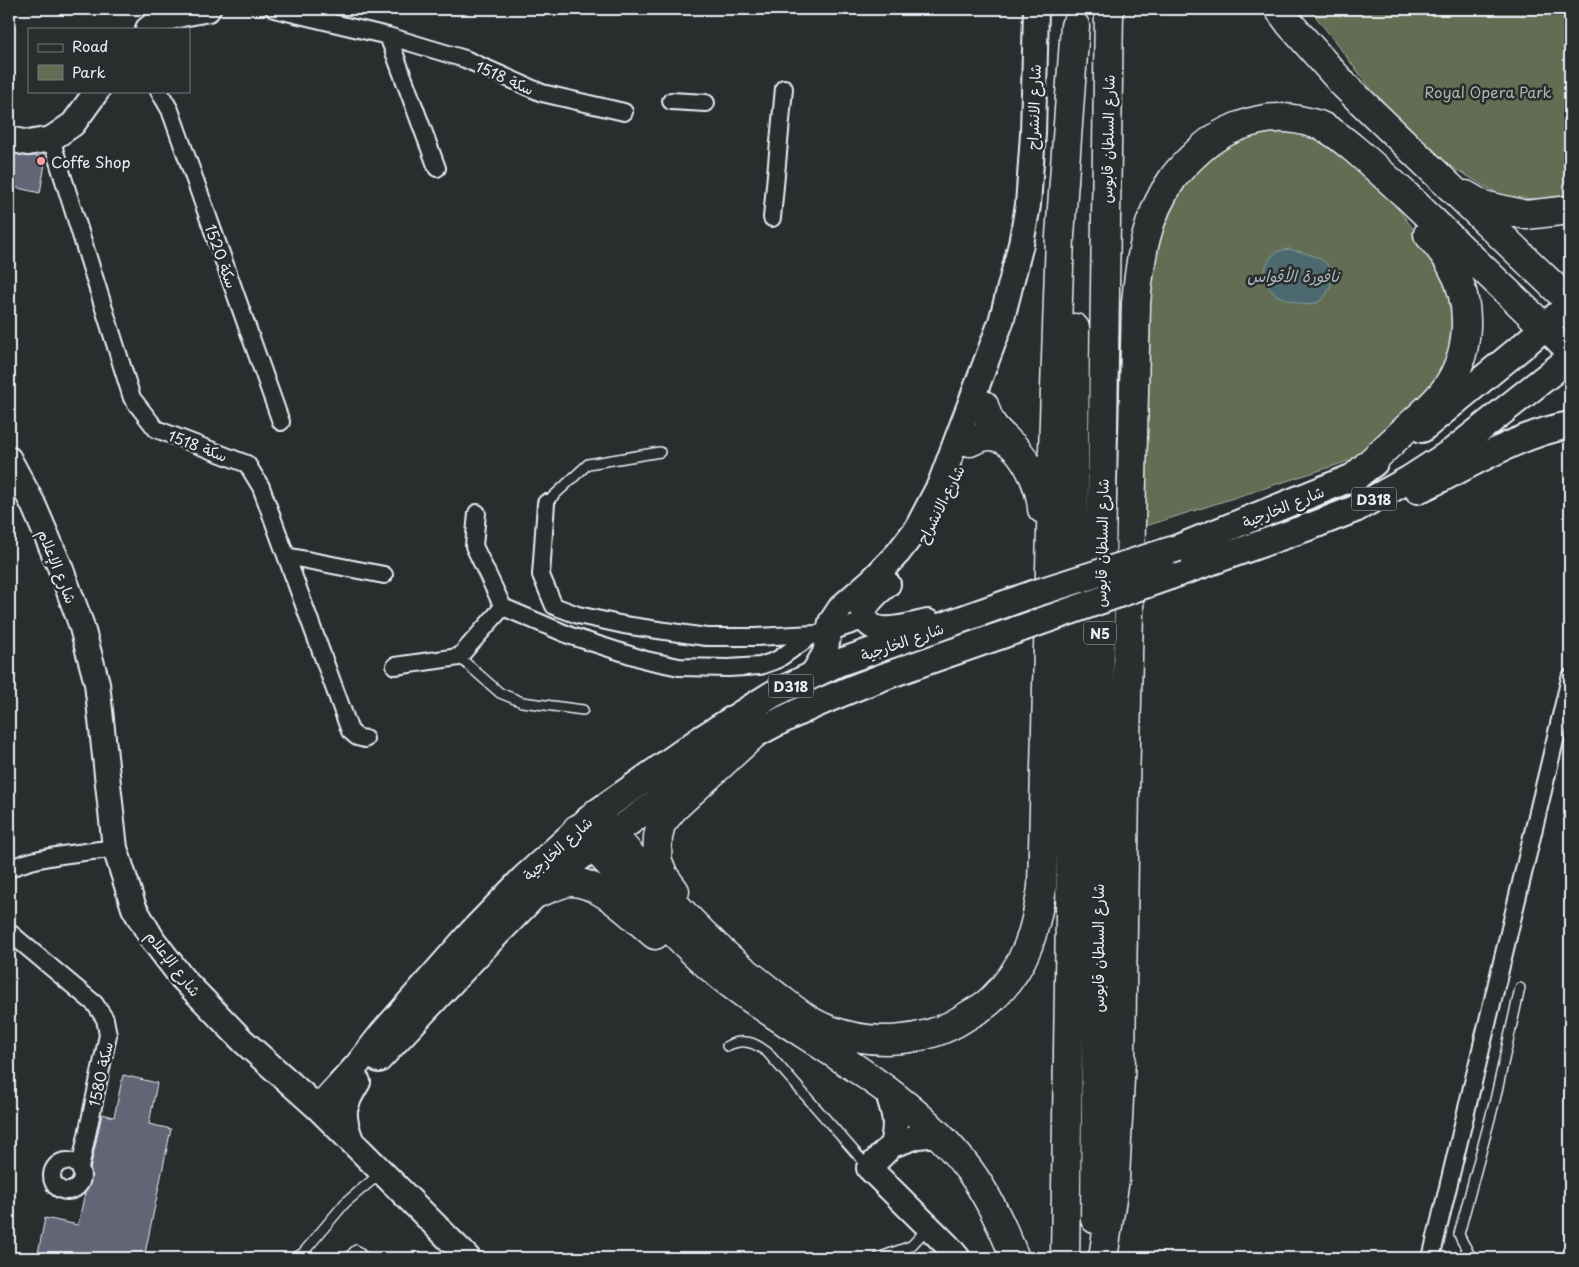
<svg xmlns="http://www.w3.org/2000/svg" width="1579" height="1267" viewBox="0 0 1579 1267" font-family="'Playpen Sans','Playpen Sans Arabic',sans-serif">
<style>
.green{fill:#646d53;stroke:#a6afa6}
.water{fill:#4b696e;stroke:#8a9fa5}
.building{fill:#636577;stroke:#e8f1f8}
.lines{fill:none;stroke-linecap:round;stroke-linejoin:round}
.lane-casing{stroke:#e8f1f8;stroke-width:12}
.street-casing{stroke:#e8f1f8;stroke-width:20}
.secondary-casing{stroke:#e8f1f8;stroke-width:28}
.primary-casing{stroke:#e8f1f8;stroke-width:30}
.highway-casing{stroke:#e8f1f8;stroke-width:31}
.lane{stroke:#2a2d2e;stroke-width:9}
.street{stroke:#2a2d2e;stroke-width:16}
.secondary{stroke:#2a2d2e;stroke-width:24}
.primary{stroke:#2a2d2e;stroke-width:26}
.highway{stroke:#2a2d2e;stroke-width:28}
.primary-bridge-casing{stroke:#e8f1f8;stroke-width:30;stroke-linecap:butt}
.primary-bridge{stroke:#2a2d2e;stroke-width:26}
.poi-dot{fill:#ff9aa2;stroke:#2a2d2e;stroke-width:2}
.labels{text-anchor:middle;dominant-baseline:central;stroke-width:5;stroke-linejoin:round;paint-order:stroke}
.shield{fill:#2a2d2e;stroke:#afb6bb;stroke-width:1}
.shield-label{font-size:14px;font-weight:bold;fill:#e8f1f8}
.street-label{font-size:15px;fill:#e8f1f8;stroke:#2a2d2e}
.park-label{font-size:15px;fill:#adb6ae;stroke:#2a2d2e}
.poi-label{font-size:15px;fill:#e8f1f8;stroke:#2a2d2e;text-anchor:start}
.water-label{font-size:16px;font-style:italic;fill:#a9bbc1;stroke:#2a2d2e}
</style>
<rect width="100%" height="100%" fill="#2a2d2e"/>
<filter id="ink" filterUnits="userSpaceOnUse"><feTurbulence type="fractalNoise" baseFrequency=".02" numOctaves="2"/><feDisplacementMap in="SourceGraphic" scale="10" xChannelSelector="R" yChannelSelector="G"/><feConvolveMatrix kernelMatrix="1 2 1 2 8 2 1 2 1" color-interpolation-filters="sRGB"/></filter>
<g filter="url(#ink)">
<path class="green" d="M 1310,9 L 1570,9 L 1570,193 L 1554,200 L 1503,197 L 1447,164 L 1387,110 Z
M 1278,128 L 1317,136 L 1369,172 L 1444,268 L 1457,330 L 1446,367 L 1418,402 L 1349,461 L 1140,528 L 1146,304 L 1154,242 L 1182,184 L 1214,150 L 1239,138 Z"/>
<path class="water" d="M 1289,249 C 1309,254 1340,259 1330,287 C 1327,294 1323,301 1315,303 C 1307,306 1300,304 1292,301 C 1285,298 1277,297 1272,291 C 1262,282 1263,266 1272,256 C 1277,251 1283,250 1289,249 Z"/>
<path class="building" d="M 9,153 L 26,156 L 35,156 L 46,158 L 40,193 L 9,186 Z
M 123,1075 L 157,1083 L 149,1124 L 171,1129 L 144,1258 L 37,1258 L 45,1218 L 78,1225 L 102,1114 L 114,1117 Z"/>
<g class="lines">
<defs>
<path id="lane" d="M 546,503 L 588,464 L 660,452
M 459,657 L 500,693 L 522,702 L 583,710
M 727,1046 C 742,1038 754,1042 767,1052 L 869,1168
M 295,1258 L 303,1253 L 345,1203 L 382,1172
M 348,1258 L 356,1250 L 365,1258
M 878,1258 L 911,1246 L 928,1228
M 1471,1258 C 1468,1249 1462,1243 1459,1234 L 1495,1100 L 1520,988"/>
<path id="street" d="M 274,9 L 388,36 L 465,59 L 542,93 L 624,112
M 388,36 L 437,168
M 159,91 L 170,110 L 281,422
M 671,101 L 706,103
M 51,139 L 132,398 L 156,429 L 247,464 L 261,487 L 350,731 L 357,737 L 365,739
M 772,218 L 784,88
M 546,503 L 541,575 L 554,606 L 578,615 L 624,625 L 706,637 L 756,637 L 814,634
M 477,513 L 474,546 L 503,607 L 571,636 L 646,660 L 679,667 L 729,668 L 760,666 L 777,660 L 814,634 L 828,633 L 866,620
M 286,556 L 384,575
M 395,666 L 459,657 L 503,607
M 9,869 C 38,855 83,853 115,848
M 9,932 L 95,1004 L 105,1019 L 108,1035 L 80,1168
M52 1176a15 15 0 1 1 30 0a15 15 0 1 1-30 0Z
M 1431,1258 L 1570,678"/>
<path id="secondary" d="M 148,29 C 164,15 189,13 208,9
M 9,139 L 28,143 L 51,139 L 73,124 L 97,91
M 1544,327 L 1570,353
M 9,459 L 33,504 L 60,567 L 81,624 L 97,683 L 115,848 L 134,908 L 153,940 L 182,978 L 243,1041 L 318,1108 L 468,1258
M 888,584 C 881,590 873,596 868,604 C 865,608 863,613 865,618 C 874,639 912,625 928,622
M 812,675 L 825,653 L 831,622 L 841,607 L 873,579 L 898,553 L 917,528 L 940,484 L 1001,322 L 1021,244 L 1028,205 L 1033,134 L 1036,9
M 379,1060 L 489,943 L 538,893 L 593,848
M 887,1090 C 894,1113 898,1121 892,1145
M 318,1108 L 357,1065 L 382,1033 L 471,932 L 523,878 L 577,829
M 938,1134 L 918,1136 L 892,1145 L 869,1168 L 948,1246 L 958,1258
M 351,1140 C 341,1114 343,1106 358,1082"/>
<path id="primary" d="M 1422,429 L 1524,345 L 1570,304
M 1418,490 C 1466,468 1518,434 1570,425
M 1178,548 L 1356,476 L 1374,463
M 1170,576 L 1314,525 L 1355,509 L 1408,480 L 1453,451 L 1570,358
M 579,828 L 595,814 L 703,738 L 773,694 L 838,663 L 1033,594
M 594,847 C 626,825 657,802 689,779 C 710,764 730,749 752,736 C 835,689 932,660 1022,628"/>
<path id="highway" d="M 1279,9 L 1290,24 L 1344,85 L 1570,302
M 1466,195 L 1483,205 L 1526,215 L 1570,210
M 984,405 C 989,422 993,428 1007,440
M 970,442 C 979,438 987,434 996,437 C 1022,442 1041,486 1042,509
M 1356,476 C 1374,459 1391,443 1409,426 C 1421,415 1434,404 1444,391 C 1471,355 1473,303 1451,265 C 1445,254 1436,244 1428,234
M 595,814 C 634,859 672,904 715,945 C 732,962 752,976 770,991 C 789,1005 807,1022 830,1030 C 872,1046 926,1043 964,1018 C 973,1012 985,1007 992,999 C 1026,967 1035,932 1042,888 L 1053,450 L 1060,236 L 1075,26
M 577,829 C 600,855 623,879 647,904 C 674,933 700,961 732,985 C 812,1045 909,1089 970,1171 C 989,1197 1003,1228 1015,1258
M 675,891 L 664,876 L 657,859 L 658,837 L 661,824 L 674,808 L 751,737
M 538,893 C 547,890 563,882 571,882 C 601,882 633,917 655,935
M 1095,1219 L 1098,778 L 1109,9
M 1065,1258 L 1072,776 L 1075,328
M 1103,1258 L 1115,1179 L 1121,1058 L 1125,788 L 1136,303 C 1140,258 1146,216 1173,178 C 1181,167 1192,157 1202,148 C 1221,131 1253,118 1278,118 C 1292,117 1306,121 1319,125 C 1332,130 1343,140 1353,148 C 1372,164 1389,180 1407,196 C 1453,240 1498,283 1544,327"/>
</defs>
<use href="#lane" class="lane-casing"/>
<use href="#street" class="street-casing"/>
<use href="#secondary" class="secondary-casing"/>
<use href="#primary" class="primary-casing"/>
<use href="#highway" class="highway-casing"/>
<use href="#lane" class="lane"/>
<use href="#street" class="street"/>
<use href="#secondary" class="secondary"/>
<use href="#primary" class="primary"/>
<use href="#highway" class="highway"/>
<defs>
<path id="primary-bridge" d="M 1033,594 L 1178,548
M 1022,628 L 1170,576"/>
</defs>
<use href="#primary-bridge" class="primary-bridge-casing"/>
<use href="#primary-bridge" class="primary-bridge"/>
</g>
</g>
<circle class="poi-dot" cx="41" cy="161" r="5"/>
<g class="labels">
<g class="shield">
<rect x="1351.5" y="487.5" width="45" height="23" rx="4"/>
<rect x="1084" y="621.5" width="32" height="23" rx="4"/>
<rect x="768.5" y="674.5" width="45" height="23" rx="4"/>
</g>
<g class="shield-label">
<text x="1374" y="499">D318</text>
<text x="1100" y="633">N5</text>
<text x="791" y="686">D318</text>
</g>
<g class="street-label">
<text transform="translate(505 77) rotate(24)">سكة 1518</text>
<text transform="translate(1033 107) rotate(-88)">شارع الانشراح</text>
<text transform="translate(1107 139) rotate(-89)">شارع السلطان قابوس</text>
<text transform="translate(222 256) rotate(70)">سكة 1520</text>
<text transform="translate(198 445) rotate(21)">سكة 1518</text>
<text transform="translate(940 504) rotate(-63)">شارع الانشراح</text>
<text transform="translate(1283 506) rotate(-22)">شارع الخارجية</text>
<text transform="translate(1101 543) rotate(-89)">شارع السلطان قابوس</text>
<text transform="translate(58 566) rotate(68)">شارع الإعلام</text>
<text transform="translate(902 641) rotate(-19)">شارع الخارجية</text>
<text transform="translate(557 848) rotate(-42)">شارع الخارجية</text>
<text transform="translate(1097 948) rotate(-90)">شارع السلطان قابوس</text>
<text transform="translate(174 963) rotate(52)">شارع الإعلام</text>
<text transform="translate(100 1074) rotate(-78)">سكة 1580</text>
</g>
<g class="park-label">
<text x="1488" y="91">Royal Opera Park</text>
</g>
<g class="poi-label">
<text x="51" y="161">Coffe Shop</text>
</g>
<g class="water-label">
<text x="1293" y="275">نافورة الأقواس</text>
</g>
</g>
<rect width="1579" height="1267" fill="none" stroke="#2a2d2e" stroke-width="30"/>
<rect x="15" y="15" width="1549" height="1237" fill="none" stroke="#e8f1f8" stroke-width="2" filter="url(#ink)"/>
<rect x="28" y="28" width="162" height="65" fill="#2a2d2e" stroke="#767b7f"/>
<rect x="38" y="44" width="25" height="8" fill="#2a2d2e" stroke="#767b7f"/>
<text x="72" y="52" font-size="15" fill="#e8f1f8">Road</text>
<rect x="38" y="65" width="25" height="15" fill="#646d53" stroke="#767b7f"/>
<text x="72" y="78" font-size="15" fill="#e8f1f8">Park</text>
</svg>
